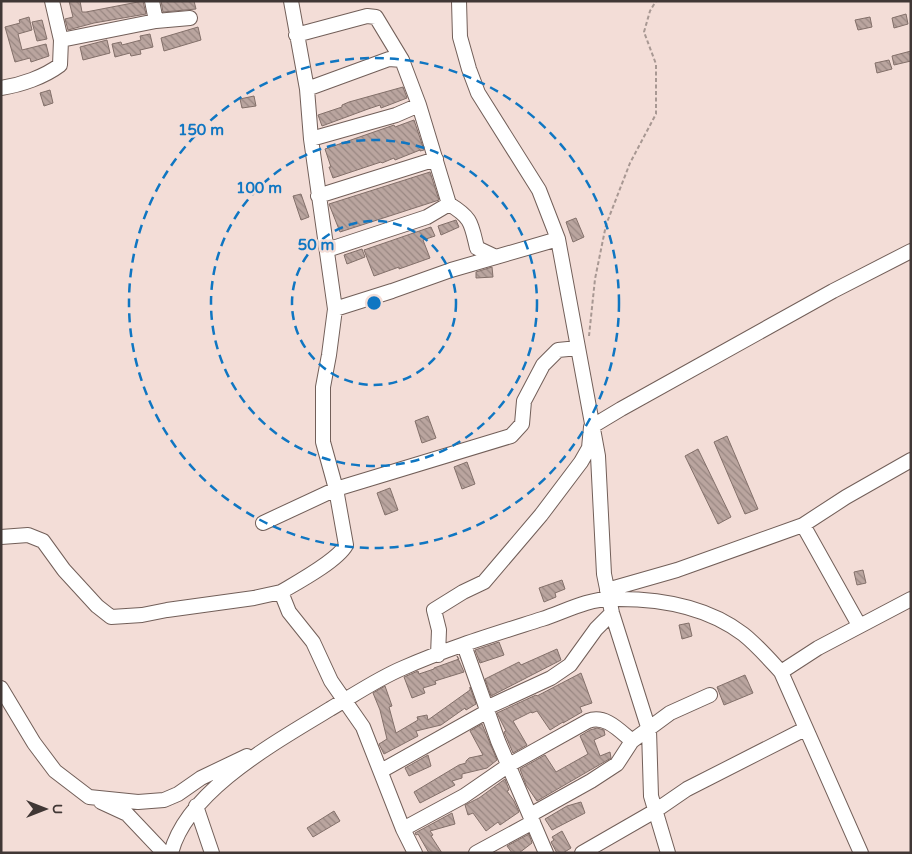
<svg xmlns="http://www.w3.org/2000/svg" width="912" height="854" viewBox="0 0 912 854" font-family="'Varela Round',sans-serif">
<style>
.building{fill:url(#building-back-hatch);stroke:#83706a}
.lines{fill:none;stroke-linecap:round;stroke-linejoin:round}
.minor-casing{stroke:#725f59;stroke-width:16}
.path{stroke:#a89893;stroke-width:2;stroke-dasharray:4 2.5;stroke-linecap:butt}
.minor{stroke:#fff;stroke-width:14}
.ring{fill:none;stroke:#0f76c2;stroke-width:2.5;stroke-dasharray:9 6}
.centre{fill:#0f76c2;stroke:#f3ddd7;stroke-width:2.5}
.ring-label{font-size:15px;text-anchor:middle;font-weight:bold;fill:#0f76c2;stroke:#f3ddd7;stroke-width:5;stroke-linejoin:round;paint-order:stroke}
</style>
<defs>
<pattern id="building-back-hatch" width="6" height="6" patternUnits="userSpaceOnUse" patternTransform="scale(1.25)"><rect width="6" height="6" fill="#baa59f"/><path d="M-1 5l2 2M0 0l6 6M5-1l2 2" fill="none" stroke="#998782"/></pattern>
</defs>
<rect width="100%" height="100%" fill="#f3ddd7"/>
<path class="building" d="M 69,1 L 80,1 L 82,12 L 86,12 L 143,1 L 146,14 L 94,23 L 68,30 L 65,19 L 73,17 Z
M 161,1 L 194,1 L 196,9 L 163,12 Z
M 906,14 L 908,24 L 894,28 L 892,18 Z
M 29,17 L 32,30 L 18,34 L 22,50 L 46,44 L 49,56 L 31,62 L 30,58 L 15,62 L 5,27 L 20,23 L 19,20 Z
M 870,17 L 872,27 L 858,30 L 855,20 Z
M 42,20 L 47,39 L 37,41 L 32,22 Z
M 198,27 L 201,40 L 164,51 L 161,38 Z
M 150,34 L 153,47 L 140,50 L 141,54 L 131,56 L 130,53 L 115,57 L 112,44 L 121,42 L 122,45 L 141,40 L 140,36 Z
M 107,40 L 110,53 L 83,60 L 80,47 Z
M 911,51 L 911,61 L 894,65 L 892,56 Z
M 889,60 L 892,69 L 877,73 L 875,63 Z
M 403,87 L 407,98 L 381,108 L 380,105 L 368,109 L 322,126 L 318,115 L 342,107 L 342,105 L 349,102 Z
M 50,90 L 53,103 L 44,106 L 40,93 Z
M 254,96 L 256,106 L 242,108 L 240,99 Z
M 414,120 L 424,150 L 420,151 L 420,150 L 395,160 L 394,158 L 382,163 L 381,162 L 333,178 L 329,167 L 331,167 L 325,149 L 394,125 L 395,127 Z
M 430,172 L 439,200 L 340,232 L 329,204 Z
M 301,194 L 309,217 L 301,220 L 293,196 Z
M 576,218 L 584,237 L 573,242 L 566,222 Z
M 456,220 L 459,227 L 441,235 L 438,226 Z
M 431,227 L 435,236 L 423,240 L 430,258 L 399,269 L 399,267 L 374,276 L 364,250 Z
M 362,249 L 365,257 L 347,264 L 344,255 Z
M 492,267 L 493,277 L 476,278 L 476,272 Z
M 428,416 L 436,438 L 422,443 L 415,421 Z
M 727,436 L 758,509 L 745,514 L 714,442 Z
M 698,449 L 731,517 L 718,524 L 685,456 Z
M 467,462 L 475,484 L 462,489 L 454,467 Z
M 390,488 L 398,510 L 385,515 L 377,493 Z
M 863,570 L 866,583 L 857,585 L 854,572 Z
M 562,580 L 565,589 L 555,593 L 556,597 L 544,602 L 539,588 Z
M 689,623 L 692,636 L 682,639 L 679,625 Z
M 499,642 L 504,655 L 480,663 L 475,650 Z
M 557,649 L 561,660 L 491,696 L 485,679 L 519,662 L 521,665 Z
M 457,656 L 464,672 L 435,681 L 436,684 L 423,688 L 425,693 L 412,698 L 404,677 L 418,671 L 419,674 L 434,669 L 434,668 L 459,659 Z
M 581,673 L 592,703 L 580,707 L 582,712 L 563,723 L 563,722 L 550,730 L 537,711 L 532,713 L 531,712 L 513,721 L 527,745 L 513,753 L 504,732 L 506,731 L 497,713 L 536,695 L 537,696 Z
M 745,675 L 753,693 L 724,705 L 717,687 Z
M 385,686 L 392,706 L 389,707 L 396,733 L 418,720 L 417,717 L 427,715 L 428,720 L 470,690 L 470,687 L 476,704 L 466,710 L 465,708 L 441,725 L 416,731 L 418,736 L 384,754 L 379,744 L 387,739 L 380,710 L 373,693 Z
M 482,724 L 497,760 L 487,768 L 462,774 L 462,778 L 452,781 L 455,785 L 420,803 L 414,792 L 459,765 L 466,763 L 466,761 L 469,758 L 483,755 L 470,731 Z
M 597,728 L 604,730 L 605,735 L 594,740 L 600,756 L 610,752 L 611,758 L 537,801 L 526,785 L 520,769 L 545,755 L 556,772 L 588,754 L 580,736 L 590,730 Z
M 428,755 L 431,766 L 409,776 L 405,768 Z
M 505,779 L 509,790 L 507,791 L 514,801 L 519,812 L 500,825 L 498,822 L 486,831 L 473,813 L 468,815 L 465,805 L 479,798 Z
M 581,802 L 585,813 L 552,830 L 545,819 L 567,806 Z
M 334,811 L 340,821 L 313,837 L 307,828 Z
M 452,813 L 455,824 L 430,831 L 433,835 L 431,836 L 442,853 L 429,853 L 418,834 L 416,835 L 415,833 Z
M 562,831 L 571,848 L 563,853 L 557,853 L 551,842 L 554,840 L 552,837 Z
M 529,834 L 532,843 L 519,853 L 512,853 L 507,846 Z"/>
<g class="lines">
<defs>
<path id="minor" d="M 152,1 L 156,21 L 190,18
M 291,1 L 307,89 L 311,139 L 335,309 L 329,355 L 323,387 L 323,442 L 336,489 L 346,545 C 337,561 298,582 281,592 L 289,612 L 313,642 L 331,681 L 363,727 L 403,829 L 415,853
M 459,1 L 460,37 L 469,69 L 478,93 L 539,190 L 558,239 L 598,456 L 604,574 L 612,613 L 649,730 L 651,796 L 668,853
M 296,35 L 367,16 L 376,17 L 402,60
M 61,40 L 156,21
M 1,88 C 21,85 44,77 60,65 L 61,40 L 52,1
M 307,89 L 389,59 L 402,60 L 419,105
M 311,139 L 396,115 L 419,105 L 449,204 L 427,217 L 327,250
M 318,196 L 436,159
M 449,204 C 472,218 471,223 477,248 L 496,257
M 335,309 L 392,291 L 451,270 L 558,239
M 263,523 L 336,489 L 511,436 L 522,424 L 524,401 L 543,365 L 558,350 L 578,348
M 803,525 L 859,625
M 1,537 L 28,535 L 43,541 L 64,570 L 97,606 L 111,617 L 142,615 L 167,610 L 254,598 L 281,592
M 607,590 L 677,570 L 803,525 L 846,497 L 911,460
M 464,645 L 498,741 L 546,853
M 438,655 L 439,630 L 434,610 L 463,592 L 484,582 L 541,515 L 581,462 L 589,448 L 591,427 L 621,409 L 833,291 L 911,251
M 781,672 L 818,648 L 911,599
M 1,688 L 34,743 L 55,771 L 89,797 L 138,802 L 164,800 L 178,794 L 201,778 L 247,756
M 486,708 L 551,678 L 570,665 L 596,629 L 612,613
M 381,771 L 488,711
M 101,802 L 127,814 L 164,853
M 196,806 L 212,853
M 530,815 L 591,781 L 617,764 L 632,741
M 403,829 L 464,796 L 509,765 L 588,721 C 605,714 620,731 632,741 L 670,713 L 710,695
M 171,853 C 187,790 278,741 330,709 C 354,695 377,679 403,668 C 448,648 495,634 542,619 C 564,612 587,599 611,599 C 657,598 705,605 743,634 C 757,645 769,659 781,672 L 861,853
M 476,853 L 533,822
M 582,853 L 655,811 L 687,789 L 805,729"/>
</defs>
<use href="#minor" class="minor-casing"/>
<path class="path" d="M 589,336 L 595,279 L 606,225 L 630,163 L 656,114 L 656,64 L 644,32 L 650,11 L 656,1"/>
<use href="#minor" class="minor"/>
</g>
<g class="ring">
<circle cx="374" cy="303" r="82"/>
<circle cx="374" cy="303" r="163"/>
<circle cx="374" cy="303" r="245"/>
</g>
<circle cx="374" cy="303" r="8" class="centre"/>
<g class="ring-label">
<text x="201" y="135">150 m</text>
<text x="259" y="193">100 m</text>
<text x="316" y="250">50 m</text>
</g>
<rect width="912" height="854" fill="none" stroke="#403735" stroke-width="5"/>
<g transform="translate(45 809) rotate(90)" stroke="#f3ddd7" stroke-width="4" paint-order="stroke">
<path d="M0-4L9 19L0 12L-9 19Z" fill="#403735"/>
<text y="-8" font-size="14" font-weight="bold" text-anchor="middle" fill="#403735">U</text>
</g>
</svg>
